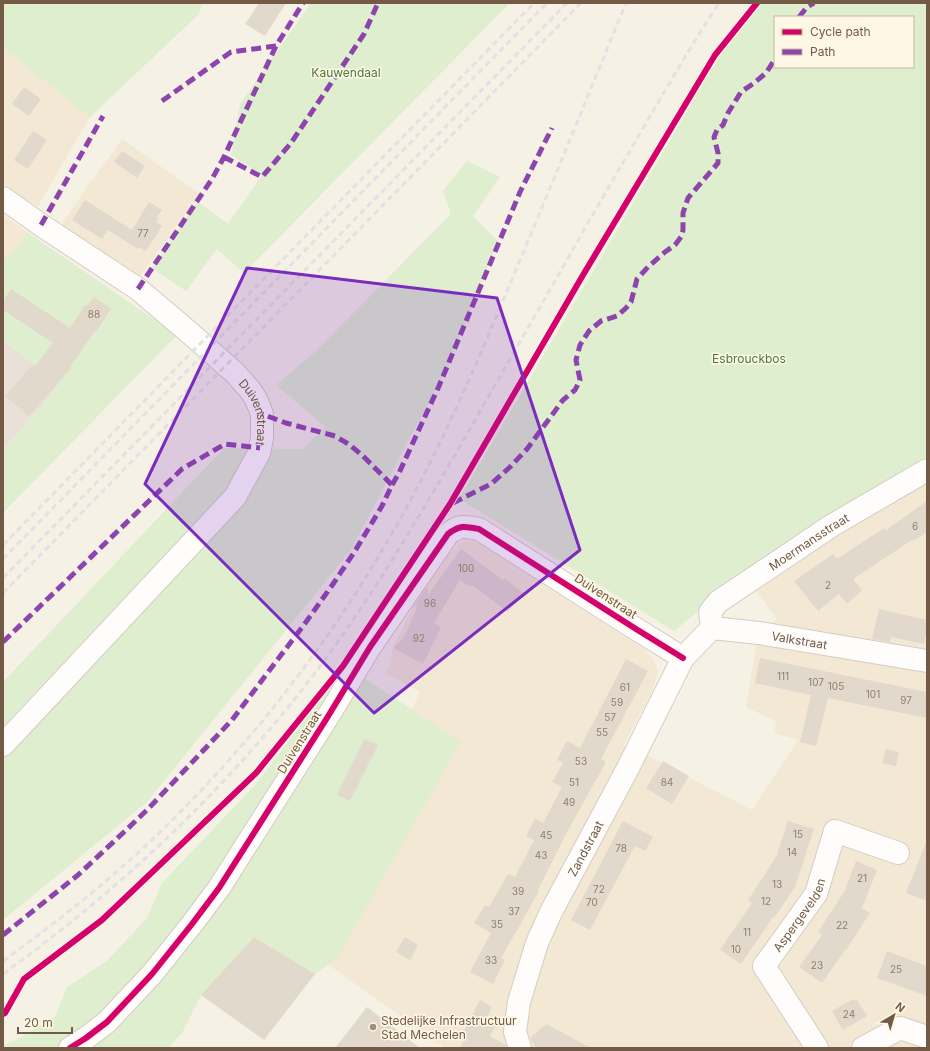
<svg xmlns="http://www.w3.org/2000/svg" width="930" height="1051" viewBox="0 0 930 1051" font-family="Inter,sans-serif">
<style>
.residential{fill:#f2e8d4}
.industrial{fill:#e9e1d7}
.green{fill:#deeecf;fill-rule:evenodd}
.building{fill:#e2d9cd}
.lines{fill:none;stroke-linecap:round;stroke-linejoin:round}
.minor-casing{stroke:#d5ccc0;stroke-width:24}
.minor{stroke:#fefdfb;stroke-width:22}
.rail{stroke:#e4e0e3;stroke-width:3;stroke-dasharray:6 4;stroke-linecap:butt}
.quiet{stroke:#8e44ad;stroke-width:5;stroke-dasharray:10 5;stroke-linecap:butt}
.cycleway-casing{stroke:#fff7e5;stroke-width:8}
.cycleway{stroke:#d6006c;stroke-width:6}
.marked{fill:#7b2cbf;fill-opacity:0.2;stroke:#7b2cbf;stroke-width:3;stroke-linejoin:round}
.poi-dot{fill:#a28f7d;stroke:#fff7e5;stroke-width:1.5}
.labels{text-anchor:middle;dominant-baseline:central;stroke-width:3;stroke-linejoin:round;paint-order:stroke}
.number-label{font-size:10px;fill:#917c69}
.park-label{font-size:12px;fill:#4a7a3d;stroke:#fff7e5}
.street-label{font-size:12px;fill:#745a45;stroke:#fff7e5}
.poi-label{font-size:12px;fill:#745a45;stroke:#fff7e5;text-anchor:start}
</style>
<rect width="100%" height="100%" fill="#f6f1e5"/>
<path class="residential" d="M 3,48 L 90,117 L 38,206 L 23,198 L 3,183 Z
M 122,139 L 200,194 L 140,276 L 126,266 L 108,255 L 64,226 L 63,221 Z
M 3,215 L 27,232 L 8,261 L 3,257 Z
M 927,459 L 927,1048 L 445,1048 L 326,963 L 315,975 L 295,957 L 420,692 L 385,673 L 390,663 L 393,648 L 413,606 L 445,557 L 464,540 L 476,542 L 608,626 L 643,648 L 648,653 L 655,662 L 658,671 L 657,676 L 652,692 L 624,745 L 650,757 L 752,810 L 798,740 L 774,733 L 776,721 L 746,707 L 757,642 L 777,619 L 756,591 L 826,539 Z"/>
<path class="industrial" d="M 3,340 L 59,385 L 3,450 Z"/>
<path class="green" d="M 3,3 L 203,3 L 198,15 L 90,117 L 3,48 Z
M 311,3 L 510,3 L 244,273 L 217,249 L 186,291 L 152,268 L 197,201 L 228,224 L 262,175 L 231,155 L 240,104 Z
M 762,3 L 927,3 L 927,459 L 707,604 L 674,631 L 459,499 L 719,57 ZM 775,17 L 913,17 L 913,67 L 775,67 Z
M 467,161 L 500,177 L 473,216 L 498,241 L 449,364 L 351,550 L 147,802 L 3,920 L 3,682 L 224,448 L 303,449 L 325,427 L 276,385 L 317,350 L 451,214 L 443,191 Z
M 27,232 L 177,335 L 3,513 L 3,450 L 59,385 L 3,340 L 3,257 L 8,260 Z
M 346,666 L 461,742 L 337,958 L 315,974 L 254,937 L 201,995 L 182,1033 L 168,1048 L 3,1048 L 3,1046 L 12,1042 L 55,1017 L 67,987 L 107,961 L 147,918 L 162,883 L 255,785 Z"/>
<path class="building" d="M 259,3 L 286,3 L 265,36 L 245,24 Z
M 24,87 L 41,99 L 29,116 L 12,104 Z
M 33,131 L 47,140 L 28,169 L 14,160 Z
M 122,151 L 145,166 L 137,178 L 114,162 Z
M 85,200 L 132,230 L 149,202 L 162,210 L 157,217 L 158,218 L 156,222 L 162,226 L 146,251 L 139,247 L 138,249 L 108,230 L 102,239 L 72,220 Z
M 11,289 L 70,328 L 85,305 L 87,306 L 94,297 L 111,309 L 96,332 L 95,331 L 70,367 L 71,368 L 29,416 L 5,396 L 33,364 L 35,366 L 53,343 L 3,310 L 3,301 Z
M 927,501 L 927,532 L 913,541 L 912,540 L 853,579 L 862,590 L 847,604 L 839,594 L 818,611 L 794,581 L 833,554 L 837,559 L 884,528 L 886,530 Z
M 461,549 L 503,580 L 504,578 L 523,593 L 508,612 L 472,585 L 470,587 L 460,580 L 434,623 L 441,627 L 423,664 L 393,648 L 404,637 L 417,608 L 414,606 L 427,587 L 428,595 Z
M 879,609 L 927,620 L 927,629 L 924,644 L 891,637 L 890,642 L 872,639 Z
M 760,658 L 927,692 L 927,718 L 828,698 L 816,746 L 800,742 L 811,695 L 755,683 Z
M 626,659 L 648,671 L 601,759 L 606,762 L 566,834 L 538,890 L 539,891 L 501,958 L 505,960 L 493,984 L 470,972 L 491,933 L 474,923 L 485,905 L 489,907 L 508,874 L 515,877 L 534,840 L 526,836 L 535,818 L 543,823 L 562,787 L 552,782 L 563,763 L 557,760 L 567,741 L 580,748 Z
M 364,739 L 378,745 L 350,801 L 337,795 Z
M 886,749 L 899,752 L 896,766 L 882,763 Z
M 663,761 L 689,776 L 672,804 L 646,788 Z
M 623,821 L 653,837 L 645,851 L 635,846 L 590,930 L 571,920 Z
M 788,821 L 814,829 L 795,887 L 774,918 L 773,917 L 741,964 L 720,950 L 752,903 L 748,900 L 778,854 L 777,854 Z
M 926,842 L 927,842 L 927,901 L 906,893 Z
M 856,861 L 877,870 L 862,908 L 870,913 L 846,950 L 845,950 L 822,983 L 799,967 L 822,935 L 818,932 L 844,892 Z
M 254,937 L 315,974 L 264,1040 L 201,995 Z
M 405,937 L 418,945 L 410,960 L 396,952 Z
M 887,951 L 927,966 L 927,996 L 877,978 Z
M 480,1000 L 492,1007 L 486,1019 L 496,1025 L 490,1036 L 506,1045 L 507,1048 L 460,1048 L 466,1037 L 462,1035 Z
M 852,1000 L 857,1000 L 867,1016 L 843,1030 L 832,1011 Z
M 367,1007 L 420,1048 L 335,1048 Z
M 546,1024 L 591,1048 L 536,1048 L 530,1038 Z"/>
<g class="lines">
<defs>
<g id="minor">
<path id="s1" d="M 3,198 L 41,225 L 138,289 L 191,334 L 236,374 L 250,390 L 256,399 L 262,414 L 262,438 L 259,453 L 235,497 L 3,745"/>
<path id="s2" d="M 712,628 L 710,612 L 718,602 L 831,526 L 927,470"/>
<path d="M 70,1048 L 86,1038 L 107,1022 L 152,974 L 192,924 L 219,888 L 327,718 L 370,647 L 448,534 C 460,525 464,526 479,529 L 636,629 L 683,658"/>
<path id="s3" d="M 520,1048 L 515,1032 L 519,1002 L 537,943 L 551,912 L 628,768 L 683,658 L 712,628 L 759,633 L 927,661"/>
<path id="s4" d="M 817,1048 L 764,966 L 816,894 L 835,831 L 898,853"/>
<path d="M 863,1048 L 900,1028 L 927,1037"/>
</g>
</defs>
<use href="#minor" class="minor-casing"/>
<use href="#minor" class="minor"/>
<path class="rail" d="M 3,545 L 534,3
M 3,559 L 547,3
M 3,578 L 567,3
M 3,593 L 581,3
M 3,961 C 57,922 109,881 157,835 C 245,750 322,653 384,547 C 435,462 474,370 512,279 C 551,187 588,95 626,3
M 3,974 C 123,887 229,787 318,669 C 377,590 426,505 475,420 C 523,337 570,254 618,171 C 651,115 683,58 719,3"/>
<path class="quiet" d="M 799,17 L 807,7 L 814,3
M 162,101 L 231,52 L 276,46
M 224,157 L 262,177 L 291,143 L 364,34 L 378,3
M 41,225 L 103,116
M 138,289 L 212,179 L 224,157 L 276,46 L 303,3
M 392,485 L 399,473 L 439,386 L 520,192 L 552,128
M 453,503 L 491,484 L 510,467 L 527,449 L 563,400 L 575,390 L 580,380 L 576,360 L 580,345 L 589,331 L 601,321 L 617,316 L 626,308 L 631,302 L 637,279 L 648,267 L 665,252 L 675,245 L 681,237 L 683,230 L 683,213 L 688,198 L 718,163 L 718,153 L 714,137 L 717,130 L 723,125 L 728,113 L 741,92 L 754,83 L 766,73 L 775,59
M 3,642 L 182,469 L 225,444 L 260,448
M 3,935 L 78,875 L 124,832 L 148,809 L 232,720 L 306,622 L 333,584 L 355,551 L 382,506 L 392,485 L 363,456 L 350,445 L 335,436 L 286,423 L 262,414"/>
<defs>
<path id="cycleway" d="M 3,1014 L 5,1013 L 24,979 L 102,920 L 256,773 L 343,666 L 450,504 L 583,275 L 715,55 L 757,3
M 70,1048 L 86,1038 L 107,1022 L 152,974 L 192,924 L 219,888 L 327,718 L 370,647 L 448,534 C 460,525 464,526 479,529 L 636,629 L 683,658"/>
</defs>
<use href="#cycleway" class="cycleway-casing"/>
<use href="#cycleway" class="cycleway"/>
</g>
<path class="marked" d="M 247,268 L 497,298 L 580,550 L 374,713 L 145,484 Z"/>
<circle class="poi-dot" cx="373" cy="1027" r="4"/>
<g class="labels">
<g class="number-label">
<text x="143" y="233">77</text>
<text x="94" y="314">88</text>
<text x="915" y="526">6</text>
<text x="466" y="568">100</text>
<text x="828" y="585">2</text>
<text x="430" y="603">96</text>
<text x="419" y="638">92</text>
<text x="783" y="676">111</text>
<text x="816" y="682">107</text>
<text x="836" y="686">105</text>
<text x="625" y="687">61</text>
<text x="873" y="694">101</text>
<text x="906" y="700">97</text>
<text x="617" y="702">59</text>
<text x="610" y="717">57</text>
<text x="602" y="732">55</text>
<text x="581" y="761">53</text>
<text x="574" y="782">51</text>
<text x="667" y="782">84</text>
<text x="569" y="802">49</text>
<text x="798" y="834">15</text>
<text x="546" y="835">45</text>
<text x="621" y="848">78</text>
<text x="792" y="852">14</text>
<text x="541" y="855">43</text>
<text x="862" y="878">21</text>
<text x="777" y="884">13</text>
<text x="599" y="889">72</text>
<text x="518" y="891">39</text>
<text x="766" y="901">12</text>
<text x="592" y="902">70</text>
<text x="514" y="911">37</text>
<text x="497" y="924">35</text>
<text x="842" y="925">22</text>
<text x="747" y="932">11</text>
<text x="736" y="949">10</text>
<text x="491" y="960">33</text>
<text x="817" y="965">23</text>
<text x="896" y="969">25</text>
<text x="849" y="1014">24</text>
</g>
<g class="park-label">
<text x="346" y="72">Kauwendaal</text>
<text x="749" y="358">Esbrouckbos</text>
</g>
<g class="street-label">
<text stroke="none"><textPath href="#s1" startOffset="337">Duivenstraat</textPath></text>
<text stroke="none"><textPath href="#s2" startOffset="138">Moermansstraat</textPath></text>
<text transform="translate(606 596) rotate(33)">Duivenstraat</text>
<text stroke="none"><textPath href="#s3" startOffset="559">Valkstraat</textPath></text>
<text transform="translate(299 742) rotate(-58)">Duivenstraat</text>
<text stroke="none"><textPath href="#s3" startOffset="215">Zandstraat</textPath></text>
<text stroke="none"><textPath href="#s4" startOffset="160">Aspergevelden</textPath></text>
</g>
<g class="poi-label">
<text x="381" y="1020">Stedelijke Infrastructuur<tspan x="381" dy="14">Stad Mechelen</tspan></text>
</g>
</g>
<rect width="930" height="1051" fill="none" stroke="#745a45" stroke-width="8"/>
<rect x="774" y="16" width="140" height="52" fill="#fff7e5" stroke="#c7b8a5"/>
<rect x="782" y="29" width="20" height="6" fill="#d6006c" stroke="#c7b8a5"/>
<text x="810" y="36" font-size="12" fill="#745a45">Cycle path</text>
<rect x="782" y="49" width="20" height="6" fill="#8e44ad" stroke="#c7b8a5"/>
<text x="810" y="56" font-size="12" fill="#745a45">Path</text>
<g transform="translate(894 1015) rotate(38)" stroke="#fff7e5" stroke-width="3" paint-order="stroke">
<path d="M0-3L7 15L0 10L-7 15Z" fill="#745a45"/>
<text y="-6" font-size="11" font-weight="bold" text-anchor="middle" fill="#745a45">N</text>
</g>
<path d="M18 1027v6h54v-6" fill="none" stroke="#745a45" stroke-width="2"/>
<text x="24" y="1027" font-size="12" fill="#745a45" stroke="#fff7e5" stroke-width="3" paint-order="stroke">20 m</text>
</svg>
